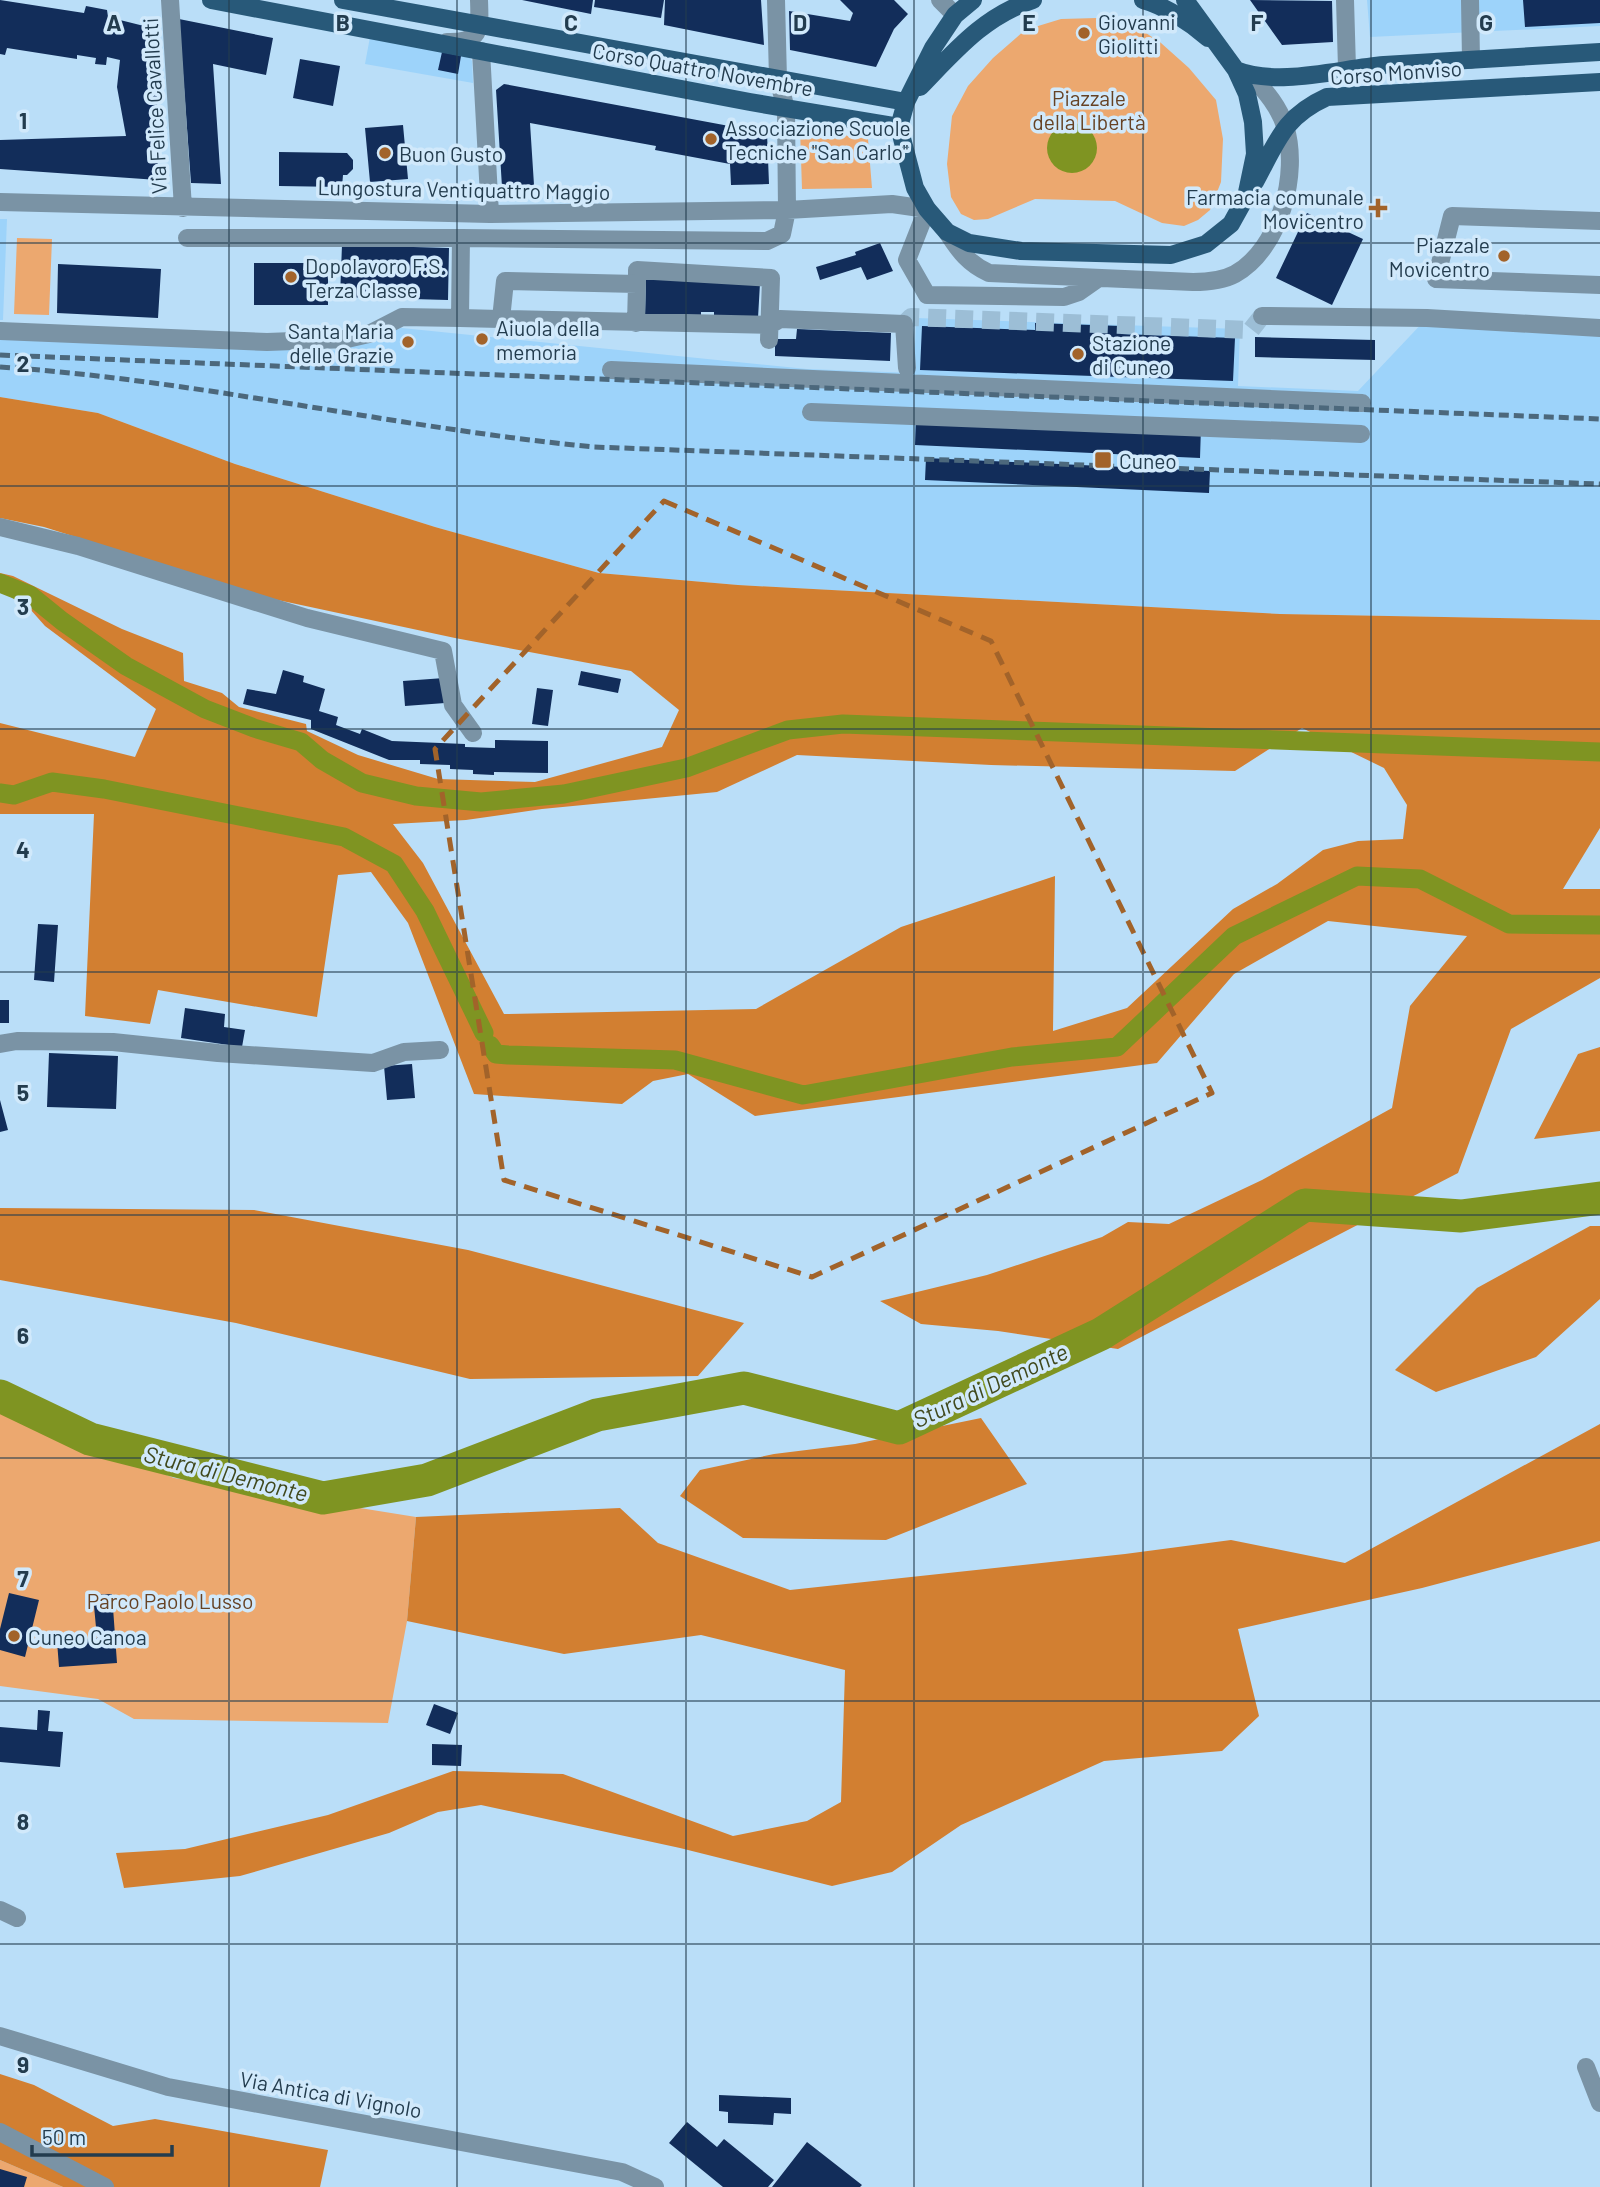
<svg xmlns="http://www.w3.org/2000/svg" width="1600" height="2187" viewBox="0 0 1600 2187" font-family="Barlow,sans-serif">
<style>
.built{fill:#9dd3fa}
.green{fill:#eca86f}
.forest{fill:#d27f31;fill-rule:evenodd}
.water{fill:#7f9422}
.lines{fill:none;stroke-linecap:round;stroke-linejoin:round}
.canal{stroke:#7f9422;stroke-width:19}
.river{stroke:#7f9422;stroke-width:33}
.building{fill:#122d5a}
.minor-tunnel{stroke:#9cbed6;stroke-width:18;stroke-dasharray:18 9;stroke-linecap:butt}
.minor{stroke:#7a93a5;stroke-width:18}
.major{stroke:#285979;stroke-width:18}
.rail{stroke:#4c687c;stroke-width:5;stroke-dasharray:10 5;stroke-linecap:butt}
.marked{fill:none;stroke:#a2632a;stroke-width:5;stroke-dasharray:14 9;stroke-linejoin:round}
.grid{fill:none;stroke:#233c4e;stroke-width:2;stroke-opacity:0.55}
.poi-dot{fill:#a2632a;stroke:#d1e9fb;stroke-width:2.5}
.labels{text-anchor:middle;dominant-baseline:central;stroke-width:7;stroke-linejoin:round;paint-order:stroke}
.poi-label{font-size:21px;fill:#233c4e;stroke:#d1e9fb;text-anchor:start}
.street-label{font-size:21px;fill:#233c4e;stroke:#d1e9fb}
.park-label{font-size:21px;fill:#664224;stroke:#d1e9fb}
.water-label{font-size:23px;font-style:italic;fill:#40491d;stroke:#d1e9fb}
.grid-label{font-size:23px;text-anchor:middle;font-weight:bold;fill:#233c4e;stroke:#d1e9fb;stroke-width:7;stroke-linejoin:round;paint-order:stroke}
</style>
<rect width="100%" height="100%" fill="#badef8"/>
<path class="built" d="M 1367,0 L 1600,0 L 1600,26 L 1370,37 Z
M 370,37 L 467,54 L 472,61 L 473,83 L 365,64 Z
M 0,219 L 7,219 L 3,320 L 0,320 Z
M 916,318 L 1240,329 L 1238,386 L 1358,391 L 1427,318 L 1600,328 L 1600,620 L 1280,614 L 738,585 L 599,573 L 435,527 L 235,464 L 98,413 L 0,397 L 0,332 L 343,351 L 392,327 L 807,369 L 914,373 Z"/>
<path class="green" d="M 1097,18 L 1131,23 L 1161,43 L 1189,68 L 1216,100 L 1223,139 L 1221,182 L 1210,210 L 1198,220 L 1184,226 L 1162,223 L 1115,201 L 1035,199 L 988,219 L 974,220 L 961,214 L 951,197 L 947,164 L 952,116 L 968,86 L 993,58 L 1025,30 L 1061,19 Z
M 800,128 L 868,139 L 872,188 L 802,189 Z
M 17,238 L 52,239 L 49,315 L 14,314 Z
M 0,1408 L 174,1478 L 416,1517 L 407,1621 L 388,1723 L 134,1719 L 98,1699 L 0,1686 Z
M 0,2160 L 63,2187 L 0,2187 Z"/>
<path class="forest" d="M 0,397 L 98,413 L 235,464 L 435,527 L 599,573 L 738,585 L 1280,614 L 1600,620 L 1600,828 L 1563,889 L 1600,889 L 1600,978 L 1511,1029 L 1458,1173 L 1118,1349 L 998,1331 L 921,1324 L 880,1301 L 987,1275 L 1102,1237 L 1128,1222 L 1169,1224 L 1262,1180 L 1392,1108 L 1410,1006 L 1467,936 L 1328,921 L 1234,974 L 1157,1063 L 755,1116 L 688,1074 L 653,1081 L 622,1104 L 474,1094 L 408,923 L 371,872 L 338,875 L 317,1017 L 158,990 L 150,1024 L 85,1016 L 94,814 L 0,814 L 0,723 L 135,757 L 156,709 L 45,626 L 30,609 L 0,590 L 0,573 L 13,576 L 122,629 L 183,653 L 184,681 L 222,693 L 239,707 L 306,724 L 307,731 L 358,755 L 438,779 L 535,782 L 662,747 L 679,710 L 631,671 L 455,638 L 273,599 L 44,527 L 0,518 ZM 1302,728 L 1384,768 L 1407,805 L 1403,839 L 1358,841 L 1323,850 L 1277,884 L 1233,909 L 1127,1008 L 1053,1031 L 1055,876 L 901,927 L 756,1009 L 504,1014 L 423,863 L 393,824 L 466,820 L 542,809 L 717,792 L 797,755 L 991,765 L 1235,771 Z
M 1600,1047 L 1600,1131 L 1534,1139 L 1578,1054 Z
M 0,1208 L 254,1210 L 468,1250 L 744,1323 L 698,1376 L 470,1379 L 236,1323 L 0,1280 Z
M 1590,1226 L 1600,1226 L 1600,1299 L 1536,1357 L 1436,1392 L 1395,1370 L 1477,1288 Z
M 981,1418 L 1027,1484 L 886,1540 L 743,1538 L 680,1496 L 700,1470 L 774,1454 L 855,1444 Z
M 1600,1424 L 1600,1541 L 1422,1588 L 1238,1629 L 1259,1716 L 1222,1751 L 1104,1761 L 961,1825 L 892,1872 L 832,1886 L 680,1848 L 481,1805 L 438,1812 L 389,1833 L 240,1876 L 124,1888 L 116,1853 L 185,1849 L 328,1815 L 453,1771 L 563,1774 L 733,1836 L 807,1821 L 841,1802 L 845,1670 L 701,1635 L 564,1654 L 407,1621 L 416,1517 L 620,1508 L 658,1543 L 790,1590 L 1125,1554 L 1231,1540 L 1345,1563 Z
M 0,2074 L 34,2085 L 113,2126 L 155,2119 L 328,2150 L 320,2187 L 63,2187 L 0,2160 Z"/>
<path class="water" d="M1047 148a25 25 0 1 1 50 0a25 25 0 1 1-50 0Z"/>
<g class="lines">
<path class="canal" d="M 0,583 L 30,595 L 62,621 L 126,666 L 205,709 L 254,728 L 301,742 L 322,760 L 362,783 L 416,796 L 481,802 L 564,794 L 686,768 L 788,730 L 843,724 L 1600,752
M 0,793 L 14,795 L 52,782 L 104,789 L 344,837 L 394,864 L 425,911 L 484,1033
M 490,1045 L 496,1054 L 508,1055 L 675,1060 L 803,1095 L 1012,1057 L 1117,1047 L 1234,936 L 1357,876 L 1420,879 L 1509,924 L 1600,925"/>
<path class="river" d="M 0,1396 L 90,1439 L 323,1498 L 427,1480 L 597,1415 L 744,1388 L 899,1428 L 1101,1334 L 1305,1205 L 1461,1216 L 1600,1198"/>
</g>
<path class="building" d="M 0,0 L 84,13 L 86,6 L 107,10 L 108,17 L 152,28 L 147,49 L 152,50 L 150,72 L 156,80 L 152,86 L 157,90 L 158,180 L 0,169 L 0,140 L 126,136 L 117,87 L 120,60 L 107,57 L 106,65 L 95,64 L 96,58 L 77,55 L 77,59 L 7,48 L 5,55 L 0,54 Z
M 522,0 L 593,0 L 591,14 Z
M 595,0 L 664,0 L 661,18 L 594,7 Z
M 665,0 L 761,0 L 764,45 L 664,25 Z
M 840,0 L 894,0 L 908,14 L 894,29 L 876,67 L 790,50 L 789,11 L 850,21 L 853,13 Z
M 1250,0 L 1332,1 L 1333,42 L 1282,45 Z
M 1523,0 L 1600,0 L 1600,23 L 1525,27 Z
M 179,19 L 273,38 L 266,75 L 213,64 L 221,184 L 191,183 Z
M 442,52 L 461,56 L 458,74 L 438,70 Z
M 300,59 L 340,66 L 333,106 L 293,98 Z
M 504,84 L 767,133 L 769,184 L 731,185 L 730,164 L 655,150 L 656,146 L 530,123 L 534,185 L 502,187 L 496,90 Z
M 403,125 L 408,179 L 370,182 L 365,128 Z
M 279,152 L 347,153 L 353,160 L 353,169 L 347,175 L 343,175 L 342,187 L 279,186 Z
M 1307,213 L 1363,239 L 1332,305 L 1276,278 Z
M 880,243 L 893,271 L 867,280 L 861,267 L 820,280 L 816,267 L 856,255 L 855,252 Z
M 342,245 L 449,248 L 448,300 L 340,297 Z
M 254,263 L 304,263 L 303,270 L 328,270 L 328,305 L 254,305 Z
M 58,264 L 161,269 L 158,318 L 57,313 Z
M 646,278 L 760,283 L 758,318 L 714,316 L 714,312 L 701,312 L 701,316 L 645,314 Z
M 1035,323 L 1121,326 L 1121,334 L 1235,338 L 1233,381 L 920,370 L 922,326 L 1035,330 Z
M 797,329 L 891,333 L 890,361 L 775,356 L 775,339 L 796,339 Z
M 1255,337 L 1375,340 L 1375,360 L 1255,357 Z
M 916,414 L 1201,427 L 1200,458 L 915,445 Z
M 926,458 L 1210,471 L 1209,493 L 925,480 Z
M 283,670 L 304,676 L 303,682 L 325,689 L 319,711 L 338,717 L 336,725 L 360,734 L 362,729 L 392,741 L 465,744 L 465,747 L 495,748 L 495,740 L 548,741 L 548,773 L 494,772 L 494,775 L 473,774 L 473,770 L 450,769 L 450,765 L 420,764 L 420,760 L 389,760 L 311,729 L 311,720 L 243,704 L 247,689 L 276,694 Z
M 581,671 L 621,679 L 618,693 L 578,685 Z
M 444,678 L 445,703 L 405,706 L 403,681 Z
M 537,688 L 553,690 L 548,726 L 532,724 Z
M 38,924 L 58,925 L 54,982 L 34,980 Z
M 0,1000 L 9,1000 L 9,1023 L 0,1023 Z
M 185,1008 L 225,1014 L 224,1027 L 245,1030 L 242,1047 L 181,1038 Z
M 49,1053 L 118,1056 L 116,1109 L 47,1107 Z
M 412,1064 L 415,1098 L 387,1100 L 384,1066 Z
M 0,1100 L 8,1130 L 0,1132 Z
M 9,1593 L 39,1600 L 25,1657 L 0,1650 L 0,1629 Z
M 112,1594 L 117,1663 L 59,1667 L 57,1641 L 97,1638 L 93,1595 Z
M 434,1704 L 458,1713 L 450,1734 L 426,1725 Z
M 38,1710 L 50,1711 L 48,1731 L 63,1732 L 60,1767 L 0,1762 L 0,1727 L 37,1730 Z
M 432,1744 L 462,1745 L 461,1766 L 432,1765 Z
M 719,2095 L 791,2098 L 791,2114 L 774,2113 L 773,2125 L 728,2123 L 728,2112 L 719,2111 Z
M 687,2122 L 717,2147 L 724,2139 L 774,2180 L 768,2187 L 723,2187 L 669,2143 Z
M 807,2142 L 862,2185 L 860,2187 L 772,2187 Z
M 0,2169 L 27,2177 L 24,2187 L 0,2187 Z"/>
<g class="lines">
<path class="minor-tunnel" d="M 904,324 L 911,317 L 1251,330 L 1262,316"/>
<path class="minor" d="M 170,0 L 183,208
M 776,0 L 778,79 L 786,109 L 787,210 L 782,234 L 767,241 L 461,238 L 460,318 L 770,325 L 780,319 L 904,324 L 907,368
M 940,0 L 955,15
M 1345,0 L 1347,68
M 1470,0 L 1471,60
M 447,42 C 482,43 480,29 479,0
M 481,51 L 490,214
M 0,202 L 490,214 L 787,210 L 892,204 L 927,209 L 907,260 L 927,295 L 1064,297 L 1079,292 L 1099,278
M 1600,221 L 1452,216 L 1436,279 L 1600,285
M 947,232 C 959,251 969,264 989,273 L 1193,282 C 1207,282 1222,281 1235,274 C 1280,249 1300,173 1285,126 C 1279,107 1266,92 1253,77
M 187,238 L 461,238
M 637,284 L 637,270 L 771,278 L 769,340
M 1262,316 L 1427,318 L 1600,328
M 501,319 L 505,281 L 637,284 L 636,323
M 0,331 L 267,342 L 347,339 L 369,334 L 402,317 L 460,318
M 611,370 L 1362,403
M 811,412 L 1361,434
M 0,527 L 78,546 L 307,618 L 443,651 L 453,705 L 473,733
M 0,1044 L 17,1041 L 113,1042 L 218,1053 L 373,1063 L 404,1052 L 440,1050
M 0,1910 L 17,1918
M 0,2036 L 168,2087 L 622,2172 L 655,2187
M 1586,2067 L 1600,2103
M 0,2132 L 105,2187"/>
<path class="major" d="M 211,0 L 750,102 L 899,127
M 343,0 L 906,102
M 973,0 L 955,15 L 933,48 L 906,102 L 899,127 L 915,188 L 927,209 L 947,232 L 969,243 L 1021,251 L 1171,255 L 1206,244 L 1231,224 L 1246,197 L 1255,154 L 1253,122 L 1247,94 L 1236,70 L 1185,0
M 1143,0 C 1165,6 1191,23 1208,38
M 1236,70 C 1278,87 1338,69 1384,65 C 1456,60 1528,56 1600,52
M 920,87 C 955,51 984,16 1033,0
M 1255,182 C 1277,142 1283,117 1327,97 L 1600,82"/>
<path class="rail" d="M 0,355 L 1600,419
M 0,367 C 199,380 395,428 594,447 L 1600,484"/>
</g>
<path class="marked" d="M 664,501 L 991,641 L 1212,1093 L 812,1277 L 504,1180 L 435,749 Z"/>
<path class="grid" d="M 229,0 L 229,2187M 457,0 L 457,2187M 686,0 L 686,2187M 914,0 L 914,2187M 1143,0 L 1143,2187M 1371,0 L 1371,2187M 0,243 L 1600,243M 0,486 L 1600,486M 0,729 L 1600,729M 0,972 L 1600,972M 0,1215 L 1600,1215M 0,1458 L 1600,1458M 0,1701 L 1600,1701M 0,1944 L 1600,1944"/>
<g class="poi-dot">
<circle cx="1084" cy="33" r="7"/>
<circle cx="711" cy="139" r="7"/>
<circle cx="385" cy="153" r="7"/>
<path d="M1374.5 197.5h7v7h7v7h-7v7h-7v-7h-7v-7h7z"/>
<circle cx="1504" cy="256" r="7"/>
<circle cx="291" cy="277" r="7"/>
<circle cx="482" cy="339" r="7"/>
<circle cx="408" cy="342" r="7"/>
<circle cx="1078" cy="354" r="7"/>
<rect x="1094" y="451" width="18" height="18" rx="3.5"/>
<circle cx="14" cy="1636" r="7"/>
</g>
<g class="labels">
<g class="poi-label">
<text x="1098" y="21">Giovanni<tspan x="1098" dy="24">Giolitti</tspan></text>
<text x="725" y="127">Associazione Scuole<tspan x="725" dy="24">Tecniche "San Carlo"</tspan></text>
<text x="399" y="153">Buon Gusto</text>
<text x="1364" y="196" text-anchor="end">Farmacia comunale<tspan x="1364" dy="24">Movicentro</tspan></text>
<text x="1490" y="244" text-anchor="end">Piazzale<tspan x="1490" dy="24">Movicentro</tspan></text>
<text x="305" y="265">Dopolavoro F.S.<tspan x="305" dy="24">Terza Classe</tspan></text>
<text x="496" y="327">Aiuola della<tspan x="496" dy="24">memoria</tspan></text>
<text x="394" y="330" text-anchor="end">Santa Maria<tspan x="394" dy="24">delle Grazie</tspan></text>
<text x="1092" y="342">Stazione<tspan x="1092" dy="24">di Cuneo</tspan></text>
<text x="1119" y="460">Cuneo</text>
<text x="28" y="1636">Cuneo Canoa</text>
</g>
<g class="street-label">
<text transform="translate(703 69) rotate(10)">Corso Quattro Novembre</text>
<text transform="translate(1396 72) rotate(-4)">Corso Monviso</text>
<text transform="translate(154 106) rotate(-93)">Via Felice Cavallotti</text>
<text transform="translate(464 189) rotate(1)">Lungostura Ventiquattro Maggio</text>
<text transform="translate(331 2094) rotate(10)">Via Antica di Vignolo</text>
</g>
<g class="park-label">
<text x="1089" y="97">Piazzale<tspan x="1089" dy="24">della Libertà</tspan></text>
<text x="170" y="1600">Parco Paolo Lusso</text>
</g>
<g class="water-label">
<text transform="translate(990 1385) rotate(-25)">Stura di Demonte</text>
<text transform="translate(226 1473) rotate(14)">Stura di Demonte</text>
</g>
</g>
<g class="grid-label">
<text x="114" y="31">A</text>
<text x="343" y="31">B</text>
<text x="571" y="31">C</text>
<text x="800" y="31">D</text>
<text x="1029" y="31">E</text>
<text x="1257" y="31">F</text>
<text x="1486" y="31">G</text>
<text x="23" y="129">1</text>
<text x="23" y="372">2</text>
<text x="23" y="615">3</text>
<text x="23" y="858">4</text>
<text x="23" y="1101">5</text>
<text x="23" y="1344">6</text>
<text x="23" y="1587">7</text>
<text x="23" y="1830">8</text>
<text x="23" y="2073">9</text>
</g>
<path d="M32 2145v10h140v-10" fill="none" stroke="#233c4e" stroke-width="3.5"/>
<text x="42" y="2145" font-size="21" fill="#233c4e" stroke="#d1e9fb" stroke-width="5" paint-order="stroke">50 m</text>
</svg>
